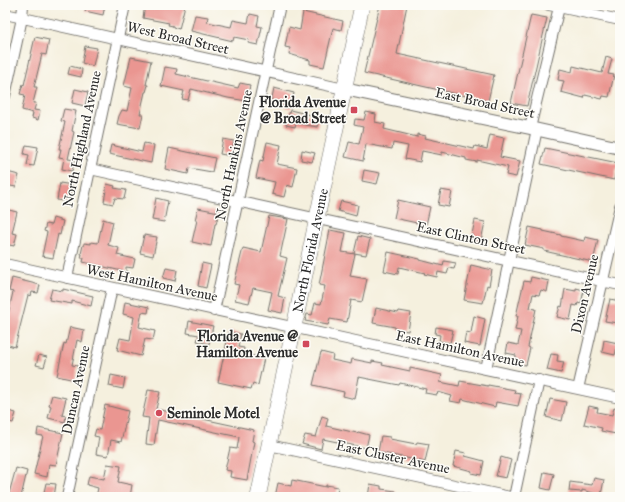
<svg xmlns="http://www.w3.org/2000/svg" width="625" height="502" viewBox="0 0 625 502" font-family="'IM FELL Great Primer',serif">
<style>
.building{fill:#ea9691}
.lines{fill:none;stroke-linecap:round;stroke-linejoin:round}
.minor-casing{stroke:#72706a;stroke-width:12}
.tertiary-casing{stroke:#72706a;stroke-width:14}
.primary-casing{stroke:#72706a;stroke-width:16}
.minor{stroke:#fff;stroke-width:10}
.tertiary{stroke:#fff;stroke-width:12}
.primary{stroke:#fff;stroke-width:15}
.poi-dot{fill:#d1495b;stroke:#fdfcf7;stroke-width:1.5}
.labels{text-anchor:middle;dominant-baseline:central;stroke-width:3;stroke-linejoin:round;paint-order:stroke}
.street-label{font-size:14px;fill:#2b2b2b;stroke:#fdfcf7}
.poi-label{font-size:14px;font-weight:bold;fill:#2b2b2b;stroke:#fdfcf7;text-anchor:end}
</style>
<rect width="100%" height="100%" fill="#fdfcf7"/>
<filter id="ink" filterUnits="userSpaceOnUse"><feTurbulence type="fractalNoise" baseFrequency=".025" numOctaves="2"/><feDisplacementMap in="SourceGraphic" scale="8" xChannelSelector="R" yChannelSelector="G"/><feConvolveMatrix kernelMatrix="1 2 1 2 8 2 1 2 1" color-interpolation-filters="sRGB"/></filter>
<filter id="wash" filterUnits="userSpaceOnUse"><feTurbulence type="fractalNoise" baseFrequency=".012" numOctaves="4" result="noise"/><feDisplacementMap in="SourceGraphic" scale="16" xChannelSelector="R" yChannelSelector="G"/><feGaussianBlur stdDeviation="0.9" result="paint"/><feColorMatrix in="noise" values="0 0 0 0 0 0 0 0 0 0 0 0 0 0 0 0 0 1.4 0 .05"/><feComposite in="paint" operator="in"/></filter>
<g filter="url(#wash)">
<rect width="100%" height="100%" fill="#f5f0de"/>
<g id="blocks">
<path class="building" d="M 87,5 L 105,5 L 103,15 L 85,11 Z
M 145,5 L 185,5 L 179,29 L 173,27 L 173,26 L 168,25 L 169,23 L 143,18 Z
M 380,5 L 407,5 L 397,54 L 494,75 L 488,101 L 364,73 Z
M 303,12 L 343,21 L 341,30 L 333,28 L 324,67 L 310,64 L 310,60 L 289,54 L 290,48 L 285,47 L 289,27 L 300,30 Z
M 250,14 L 259,16 L 257,26 L 262,27 L 258,45 L 248,43 L 249,40 L 234,37 L 233,41 L 191,31 L 195,15 L 208,17 L 207,22 L 231,27 L 233,20 L 248,23 Z
M 531,15 L 547,18 L 527,106 L 511,103 Z
M 35,37 L 49,40 L 46,55 L 42,54 L 34,87 L 37,87 L 33,103 L 36,103 L 34,110 L 40,111 L 38,120 L 32,118 L 33,113 L 22,110 L 25,95 L 20,94 L 23,84 L 24,85 Z
M 85,46 L 97,48 L 93,66 L 82,63 Z
M 131,57 L 151,61 L 146,85 L 148,85 L 146,92 L 145,92 L 140,114 L 143,114 L 140,128 L 117,124 L 119,116 L 122,110 L 127,111 L 132,88 L 124,86 Z
M 606,57 L 612,59 L 608,74 L 614,75 L 609,97 L 603,96 L 602,99 L 585,95 L 584,98 L 561,92 L 564,81 L 558,80 L 560,69 L 572,72 L 573,66 L 602,73 Z
M 70,66 L 82,69 L 81,77 L 68,74 Z
M 165,67 L 177,69 L 176,74 L 238,88 L 240,83 L 250,85 L 247,101 L 228,98 L 191,89 L 188,100 L 182,99 L 184,91 L 161,86 Z
M 274,88 L 294,93 L 291,108 L 281,106 L 281,104 L 271,102 Z
M 75,89 L 88,92 L 85,106 L 72,103 Z
M 64,109 L 76,111 L 72,131 L 74,132 L 68,159 L 75,160 L 72,171 L 62,169 L 64,158 L 59,157 L 61,149 L 59,149 L 65,122 L 61,121 Z
M 290,110 L 319,117 L 317,127 L 296,123 L 295,127 L 286,125 Z
M 366,112 L 376,114 L 375,122 L 385,124 L 384,129 L 417,137 L 417,134 L 426,136 L 425,138 L 474,149 L 475,146 L 487,149 L 490,135 L 504,138 L 500,157 L 520,161 L 516,177 L 506,175 L 508,167 L 477,160 L 477,162 L 466,160 L 466,158 L 442,152 L 442,155 L 422,151 L 420,162 L 405,159 L 408,146 L 393,143 L 392,149 L 366,144 L 363,161 L 345,157 L 349,142 L 359,144 L 363,127 L 354,125 L 355,119 L 364,120 Z
M 223,139 L 234,141 L 231,156 L 220,154 Z
M 267,142 L 281,145 L 277,164 L 297,168 L 293,187 L 287,185 L 284,197 L 272,194 L 275,182 L 256,178 L 260,160 L 263,161 Z
M 144,143 L 154,145 L 151,163 L 109,154 L 111,145 L 142,152 Z
M 26,145 L 38,147 L 34,166 L 27,165 L 29,155 L 24,154 Z
M 169,148 L 215,158 L 212,172 L 189,168 L 188,174 L 165,169 Z
M 545,148 L 618,163 L 614,180 L 541,164 Z
M 302,150 L 315,153 L 312,162 L 301,160 Z
M 364,170 L 380,173 L 377,184 L 362,181 Z
M 7,172 L 19,175 L 16,187 L 5,185 Z
M 60,183 L 72,185 L 68,202 L 57,200 Z
M 107,184 L 115,186 L 114,188 L 126,190 L 124,199 L 115,198 L 113,204 L 104,202 Z
M 441,190 L 452,192 L 449,207 L 438,205 Z
M 156,198 L 168,201 L 164,222 L 152,220 Z
M 398,200 L 430,207 L 426,225 L 394,218 Z
M 341,201 L 358,205 L 356,216 L 338,211 Z
M 198,208 L 219,212 L 216,224 L 215,224 L 211,246 L 192,242 L 197,220 L 195,220 Z
M 5,209 L 17,212 L 12,233 L 17,234 L 14,246 L 5,244 Z
M 269,216 L 288,219 L 280,256 L 287,258 L 278,296 L 285,298 L 282,313 L 268,310 L 272,292 L 253,288 L 249,303 L 235,300 L 239,285 L 234,284 L 243,248 L 261,252 Z
M 53,218 L 63,221 L 60,235 L 58,234 L 53,258 L 42,256 L 47,232 L 44,231 L 46,224 L 51,225 Z
M 103,219 L 113,222 L 108,245 L 119,248 L 117,255 L 135,259 L 133,268 L 126,267 L 126,272 L 83,262 L 84,258 L 81,258 L 82,254 L 81,254 L 83,245 L 84,245 L 84,243 L 91,244 L 91,242 L 98,243 Z
M 475,220 L 485,222 L 481,241 L 471,239 Z
M 529,227 L 543,230 L 543,231 L 561,235 L 561,236 L 584,241 L 585,237 L 598,240 L 593,262 L 544,251 L 544,249 L 525,245 Z
M 330,230 L 346,233 L 342,252 L 355,254 L 350,276 L 367,279 L 362,302 L 351,300 L 347,322 L 330,319 L 328,325 L 305,321 L 307,314 L 312,315 L 315,303 L 321,304 L 325,286 L 319,285 Z
M 144,235 L 157,237 L 153,256 L 140,253 Z
M 358,236 L 370,239 L 366,255 L 354,253 Z
M 388,252 L 420,259 L 420,260 L 443,266 L 444,261 L 456,263 L 454,269 L 449,268 L 447,274 L 438,272 L 437,277 L 424,274 L 425,273 L 399,267 L 398,274 L 384,271 Z
M 202,263 L 211,265 L 206,288 L 198,286 Z
M 471,265 L 492,270 L 489,286 L 487,285 L 483,303 L 464,300 Z
M 166,268 L 177,270 L 175,281 L 163,278 Z
M 531,277 L 549,281 L 547,292 L 541,290 L 539,295 L 533,294 L 530,308 L 536,309 L 528,347 L 530,348 L 526,365 L 515,363 L 516,355 L 506,353 L 508,343 L 518,345 L 521,331 L 515,330 L 518,316 L 516,316 L 524,281 L 530,282 Z
M 12,278 L 40,285 L 38,293 L 32,292 L 31,296 L 28,295 L 15,347 L 5,344 L 5,328 L 13,292 L 9,291 Z
M 576,288 L 584,290 L 581,304 L 578,303 L 577,306 L 573,305 L 570,320 L 557,317 L 560,306 L 562,307 L 565,289 L 576,291 Z
M 52,289 L 63,291 L 63,289 L 93,296 L 91,306 L 72,301 L 72,304 L 49,300 Z
M 610,299 L 620,301 L 620,307 L 617,323 L 605,321 Z
M 125,302 L 149,307 L 148,313 L 142,312 L 139,327 L 155,331 L 153,340 L 145,339 L 141,356 L 117,350 L 120,338 L 130,340 L 134,317 L 123,314 Z
M 376,308 L 398,313 L 399,311 L 411,313 L 408,331 L 395,329 L 395,327 L 373,323 Z
M 474,316 L 485,319 L 480,346 L 464,343 L 466,332 L 471,333 Z
M 189,321 L 213,326 L 209,344 L 197,341 L 199,335 L 187,333 Z
M 70,327 L 84,330 L 82,342 L 77,340 L 72,365 L 78,366 L 75,380 L 57,376 L 64,343 L 66,344 Z
M 436,327 L 453,330 L 450,343 L 439,341 L 440,335 L 435,334 Z
M 229,332 L 241,334 L 238,347 L 244,348 L 243,354 L 264,358 L 258,385 L 253,383 L 251,389 L 218,382 Z
M 604,340 L 618,343 L 615,355 L 602,352 Z
M 321,352 L 333,355 L 332,360 L 351,364 L 352,359 L 372,363 L 372,361 L 383,363 L 382,365 L 410,371 L 410,368 L 442,375 L 440,382 L 459,386 L 460,381 L 488,386 L 488,385 L 515,390 L 514,393 L 521,394 L 518,406 L 496,402 L 495,407 L 462,399 L 461,403 L 450,401 L 452,396 L 438,392 L 437,395 L 425,393 L 426,389 L 400,383 L 399,385 L 359,377 L 355,399 L 343,396 L 344,392 L 313,385 Z
M 551,354 L 558,355 L 557,361 L 564,362 L 561,373 L 547,370 Z
M 39,355 L 47,357 L 44,367 L 36,365 Z
M 111,375 L 125,378 L 123,389 L 109,386 Z
M 148,390 L 160,392 L 156,409 L 254,430 L 252,441 L 254,442 L 247,480 L 230,477 L 231,471 L 225,470 L 230,448 L 237,449 L 239,437 L 158,420 L 154,445 L 146,444 L 149,418 L 142,417 Z
M 52,395 L 66,398 L 62,415 L 66,416 L 65,422 L 48,418 L 51,406 L 49,405 Z
M 550,399 L 566,402 L 562,421 L 546,417 Z
M 105,405 L 128,411 L 121,442 L 111,440 L 108,456 L 96,454 L 99,437 L 94,436 L 96,429 L 100,430 Z
M 589,406 L 598,408 L 597,412 L 612,415 L 614,408 L 620,410 L 616,434 L 601,431 L 602,428 L 584,424 Z
M 8,411 L 16,413 L 13,423 L 6,421 Z
M 322,416 L 328,418 L 326,426 L 357,433 L 358,432 L 369,435 L 366,448 L 323,439 L 321,449 L 302,444 L 305,435 L 316,437 Z
M 38,428 L 63,433 L 56,465 L 49,464 L 47,477 L 34,474 L 43,436 L 37,435 Z
M 381,436 L 390,437 L 390,439 L 416,444 L 417,442 L 429,444 L 425,462 L 378,452 Z
M 456,451 L 466,453 L 465,456 L 484,461 L 481,475 L 471,473 L 472,471 L 453,466 Z
M 501,457 L 511,460 L 506,478 L 496,476 Z
M 107,464 L 121,466 L 118,482 L 132,485 L 130,497 L 96,497 L 98,488 L 87,485 L 89,476 L 104,479 Z
M 16,468 L 27,471 L 21,497 L 8,497 Z
M 544,472 L 554,474 L 550,490 L 541,488 Z
M 594,478 L 604,480 L 601,495 L 582,490 L 582,492 L 569,491 L 570,482 L 592,485 Z
M 292,480 L 326,487 L 326,485 L 338,487 L 336,497 L 275,497 L 278,483 L 291,486 Z
M 46,483 L 56,484 L 54,497 L 43,497 Z
M 370,484 L 381,486 L 381,489 L 396,491 L 395,497 L 368,497 Z"/>
</g>
</g>
<g filter="url(#ink)">
<use href="#blocks" fill-opacity="0" stroke="#72706a" stroke-width="1"/>
<g class="lines">
<defs>
<path id="minor" d="M 549,5 L 620,20
M 5,14 L 344,89
M 5,96 L 22,18 L 23,5
M 530,128 L 559,7
M 90,169 L 620,285
M 5,264 L 351,340 L 620,398
M 67,278 L 125,5
M 214,311 L 280,5
M 486,369 L 537,129
M 578,389 L 620,206
M 269,445 L 510,497
M 67,497 L 112,288
M 514,497 L 539,380"/>
<path id="tertiary" d="M 344,89 L 530,128 L 620,148"/>
<g id="primary">
<path id="s1" d="M 258,497 L 362,5"/>
</g>
</defs>
<use href="#minor" class="minor-casing"/>
<use href="#tertiary" class="tertiary-casing"/>
<use href="#primary" class="primary-casing"/>
<use href="#minor" class="minor"/>
<use href="#tertiary" class="tertiary"/>
<use href="#primary" class="primary"/>
</g>
</g>
<g class="poi-dot">
<rect x="350" y="106" width="8" height="8" rx="2"/>
<rect x="302" y="340" width="8" height="8" rx="2"/>
<circle cx="159" cy="413" r="4"/>
</g>
<g class="labels">
<g class="street-label">
<text transform="translate(178 38) rotate(13)">West Broad Street</text>
<text transform="translate(485 103) rotate(12)">East Broad Street</text>
<text transform="translate(82 139) rotate(-78)">North Highland Avenue</text>
<text transform="translate(234 155) rotate(-78)">North Hankins Avenue</text>
<text transform="translate(471 238) rotate(12)">East Clinton Street</text>
<text stroke="none"><textPath href="#s1" startOffset="252">North Florida Avenue</textPath></text>
<text transform="translate(152 283) rotate(12)">West Hamilton Avenue</text>
<text transform="translate(585 294) rotate(-77)">Dixon Avenue</text>
<text transform="translate(460 349) rotate(12)">East Hamilton Avenue</text>
<text transform="translate(76 390) rotate(-78)">Duncan Avenue</text>
<text transform="translate(393 457) rotate(12)">East Cluster Avenue</text>
</g>
<g class="poi-label">
<text x="346" y="102">Florida Avenue<tspan x="346" dy="16">@ Broad Street</tspan></text>
<text x="298" y="336">Florida Avenue @<tspan x="298" dy="16">Hamilton Avenue</tspan></text>
<text x="167" y="413" text-anchor="start">Seminole Motel</text>
</g>
</g>
<rect width="625" height="502" fill="none" stroke="#fdfcf7" stroke-width="20"/>
</svg>
